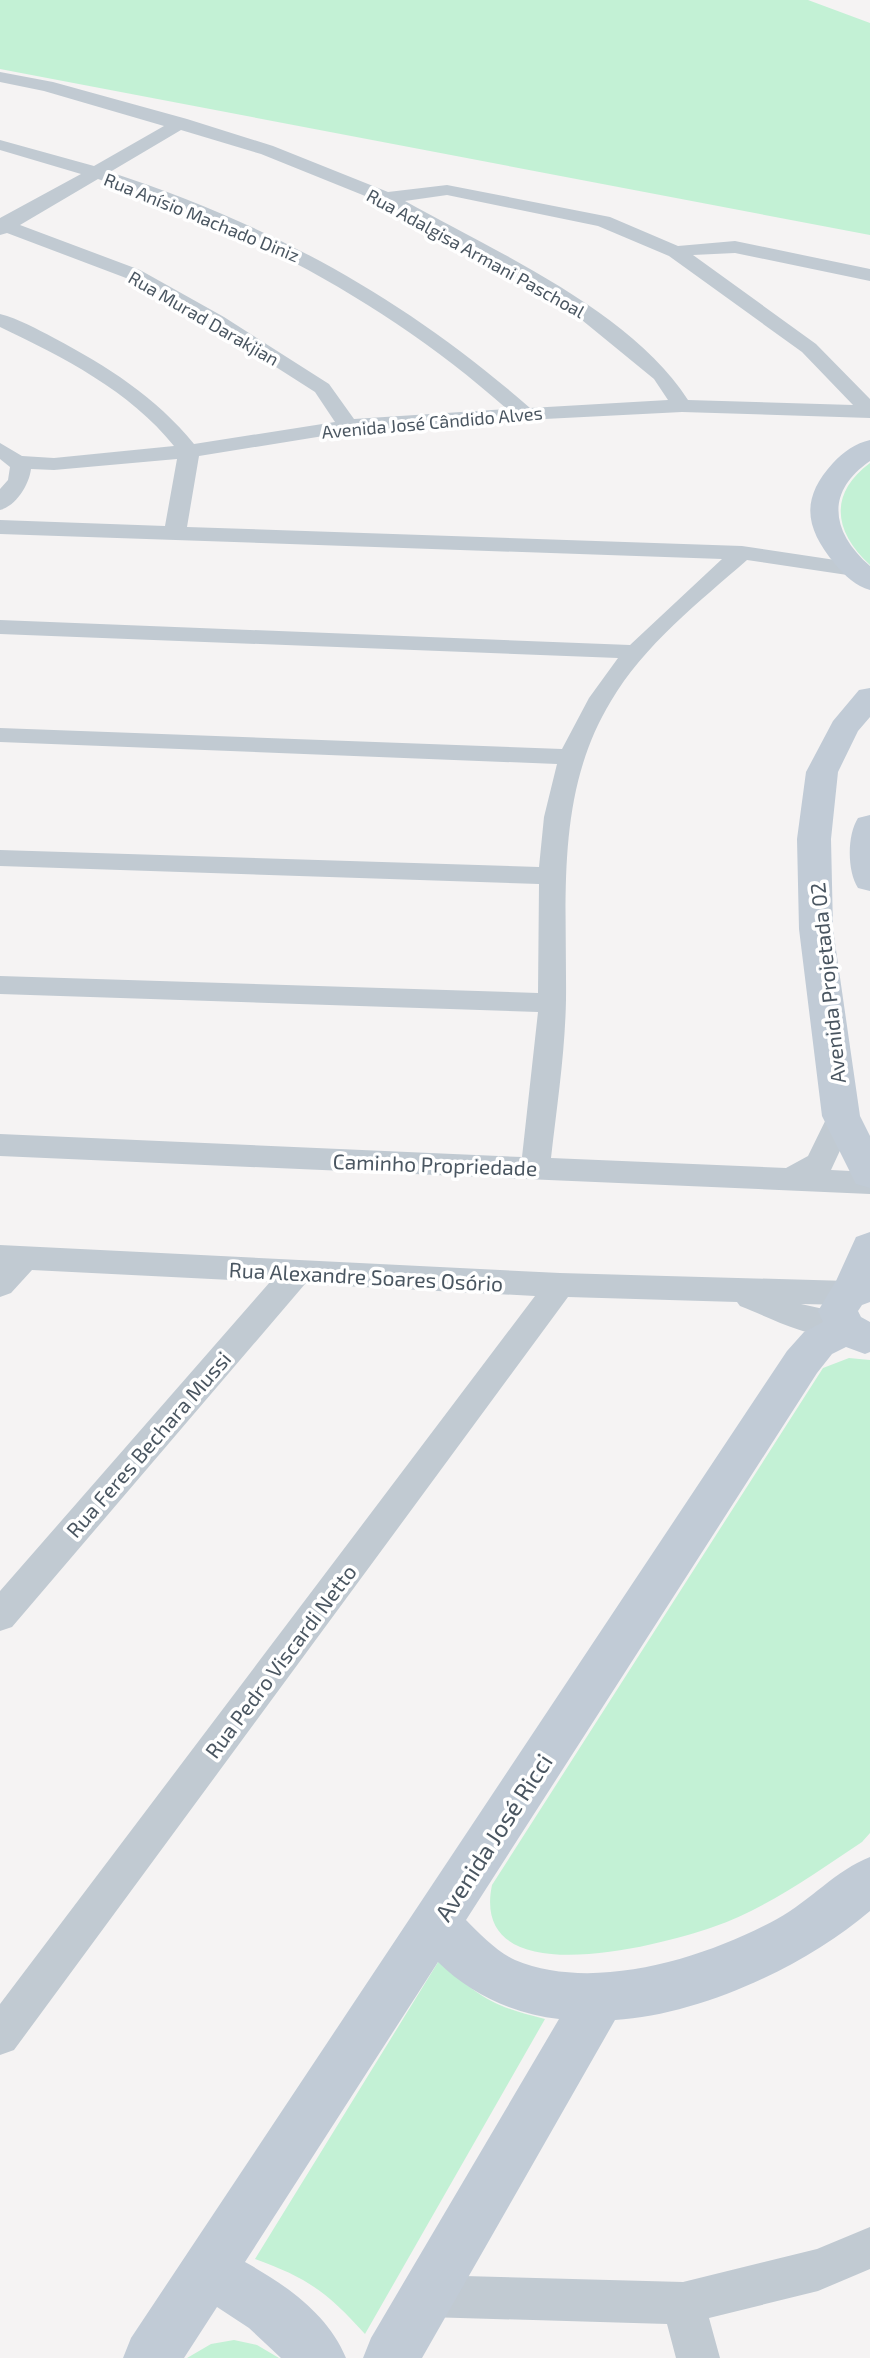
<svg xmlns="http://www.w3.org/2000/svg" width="870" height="2358" viewBox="0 0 870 2358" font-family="'Exo 2',sans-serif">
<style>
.green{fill:#c3f1d5}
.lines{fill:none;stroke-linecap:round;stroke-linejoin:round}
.street{fill:#c1cad2;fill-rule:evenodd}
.secondary{fill:#c1cbd6;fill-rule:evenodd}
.labels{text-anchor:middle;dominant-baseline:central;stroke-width:7;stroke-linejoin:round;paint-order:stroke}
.far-street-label{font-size:18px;fill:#4a5661;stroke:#fff}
.street-label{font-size:21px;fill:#4a5661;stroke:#fff}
.near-street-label{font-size:24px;fill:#4a5661;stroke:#fff}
</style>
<rect width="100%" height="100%" fill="#f5f3f3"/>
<path class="green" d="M 0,0 L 808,0 L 870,23 L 870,235 L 0,69 Z
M 870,463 L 870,565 C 834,532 828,494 870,463 Z
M 849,1358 L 870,1360 L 870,1833 L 862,1842 C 814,1874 767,1908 713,1927 C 659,1946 469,1996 492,1885 L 823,1368 Z
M 440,1959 C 476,1997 495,2007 545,2019 L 365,2334 C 328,2293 308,2278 255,2259 Z
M 234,2340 L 257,2345 L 279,2358 L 187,2358 L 211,2344 Z"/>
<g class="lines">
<path class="street" d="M 0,72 L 53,82 L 187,119 L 273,146 L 388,192 L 447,185 L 610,217 L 678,246 L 735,241 L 870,269 L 870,281 L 735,253 L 693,255 L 816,344 L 870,399 L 870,418 L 682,412 L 525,420 L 348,432 L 199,456 L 187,527 L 742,546 L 862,564 L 865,569 L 862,574 L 854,576 L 747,560 C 699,602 644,645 611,701 C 555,793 567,897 566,1000 C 565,1053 557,1106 551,1158 L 786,1168 L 808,1156 L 831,1109 L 841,1106 L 851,1109 L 856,1116 L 831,1170 L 870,1172 L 870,1194 L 0,1156 L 0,1134 L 522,1157 L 538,1012 L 0,994 L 0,976 L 538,993 L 539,884 L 0,866 L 0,850 L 539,867 L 544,817 L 557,764 L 0,742 L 0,728 L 562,749 L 589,698 L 618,658 L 0,634 L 0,620 L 630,645 L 722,559 L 0,534 L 0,520 L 165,526 L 177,459 L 54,470 L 31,469 C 29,485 16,506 0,510 L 0,489 L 8,480 L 10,467 L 0,459 L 0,443 L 22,456 L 54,458 L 174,446 C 130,391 63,357 0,327 L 0,314 C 19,319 37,329 54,338 C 107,366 156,397 194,444 L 335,422 L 315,392 L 210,325 L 126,278 L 7,233 L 0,235 L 0,218 L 81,174 L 0,150 L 0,140 L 94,166 L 164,126 L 44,91 L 0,82 ZM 181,130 L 261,154 L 380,202 L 566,307 L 654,379 L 668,400 L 530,408 C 402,296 271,225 110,172 ZM 98,179 C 249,230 387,303 507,409 L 354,419 L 329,384 L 224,317 L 140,270 L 20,225 ZM 447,195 L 598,226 L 669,256 L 802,352 L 853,405 L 688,400 C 631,311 496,252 405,201 Z
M 0,1245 L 560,1273 L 848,1281 L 859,1285 L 864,1293 L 859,1301 L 848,1305 L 801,1304 L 855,1316 L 860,1325 L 855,1334 C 819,1345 774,1319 740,1306 L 737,1302 L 568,1297 L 14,2050 L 0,2055 L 0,2004 L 535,1296 L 305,1284 L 12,1627 L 0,1631 L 0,1591 L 270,1282 L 32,1270 L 11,1293 L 0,1297 Z
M 870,2227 L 870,2269 L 818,2291 L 709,2318 L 720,2358 L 676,2358 L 667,2324 L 427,2317 L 412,2311 L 406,2296 L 412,2281 L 427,2275 L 683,2282 L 817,2249 Z"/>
<path class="secondary" d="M 870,440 L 870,461 C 825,492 831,532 870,566 L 870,590 C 856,586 845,576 835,564 C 805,528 800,499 833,463 C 843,452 856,443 870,440 Z
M 870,688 L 870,717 L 858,731 L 838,772 L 831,839 L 833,929 L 860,1116 L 870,1136 L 870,1188 L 856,1184 L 822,1116 L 799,929 L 797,839 L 806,772 L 833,721 L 859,690 Z
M 870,815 L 870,891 L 858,888 C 847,871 847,835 858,818 Z
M 870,1232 L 870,1302 L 862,1305 L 858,1311 L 861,1317 L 870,1322 L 870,1352 L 865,1354 L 846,1347 L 832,1354 L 817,1373 L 466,1920 C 480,1934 496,1951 515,1960 C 594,1993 706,1958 777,1919 C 810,1901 836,1870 870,1857 L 870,1911 C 806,1966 700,2015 615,2020 L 422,2358 L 363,2358 L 371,2338 L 559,2019 C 514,2014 470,1994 438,1962 L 245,2262 C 286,2285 328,2314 346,2358 L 281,2358 L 249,2328 L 217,2307 L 184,2358 L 123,2358 L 131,2338 L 787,1351 L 804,1332 L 823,1322 L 818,1311 L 836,1281 L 856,1237 Z"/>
</g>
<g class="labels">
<g class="far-street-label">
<text transform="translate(202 217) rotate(22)">Rua Anísio Machado Diniz</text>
<text transform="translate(476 253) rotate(29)">Rua Adalgisa Armani Paschoal</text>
<text transform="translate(204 318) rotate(30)">Rua Murad Darakjian</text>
<text transform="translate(432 422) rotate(-5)">Avenida José Cândido Alves</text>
</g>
<g class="street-label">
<text transform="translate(827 983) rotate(-96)">Avenida Projetada 02</text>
<text transform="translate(435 1164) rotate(2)">Caminho Propriedade</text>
<text transform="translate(366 1276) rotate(3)">Rua Alexandre Soares Osório</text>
<text transform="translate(148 1444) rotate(-49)">Rua Feres Bechara Mussi</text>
<text transform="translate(280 1661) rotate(-53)">Rua Pedro Viscardi Netto</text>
</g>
<g class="near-street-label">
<text transform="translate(493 1837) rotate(-57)">Avenida José Ricci</text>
</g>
</g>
</svg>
